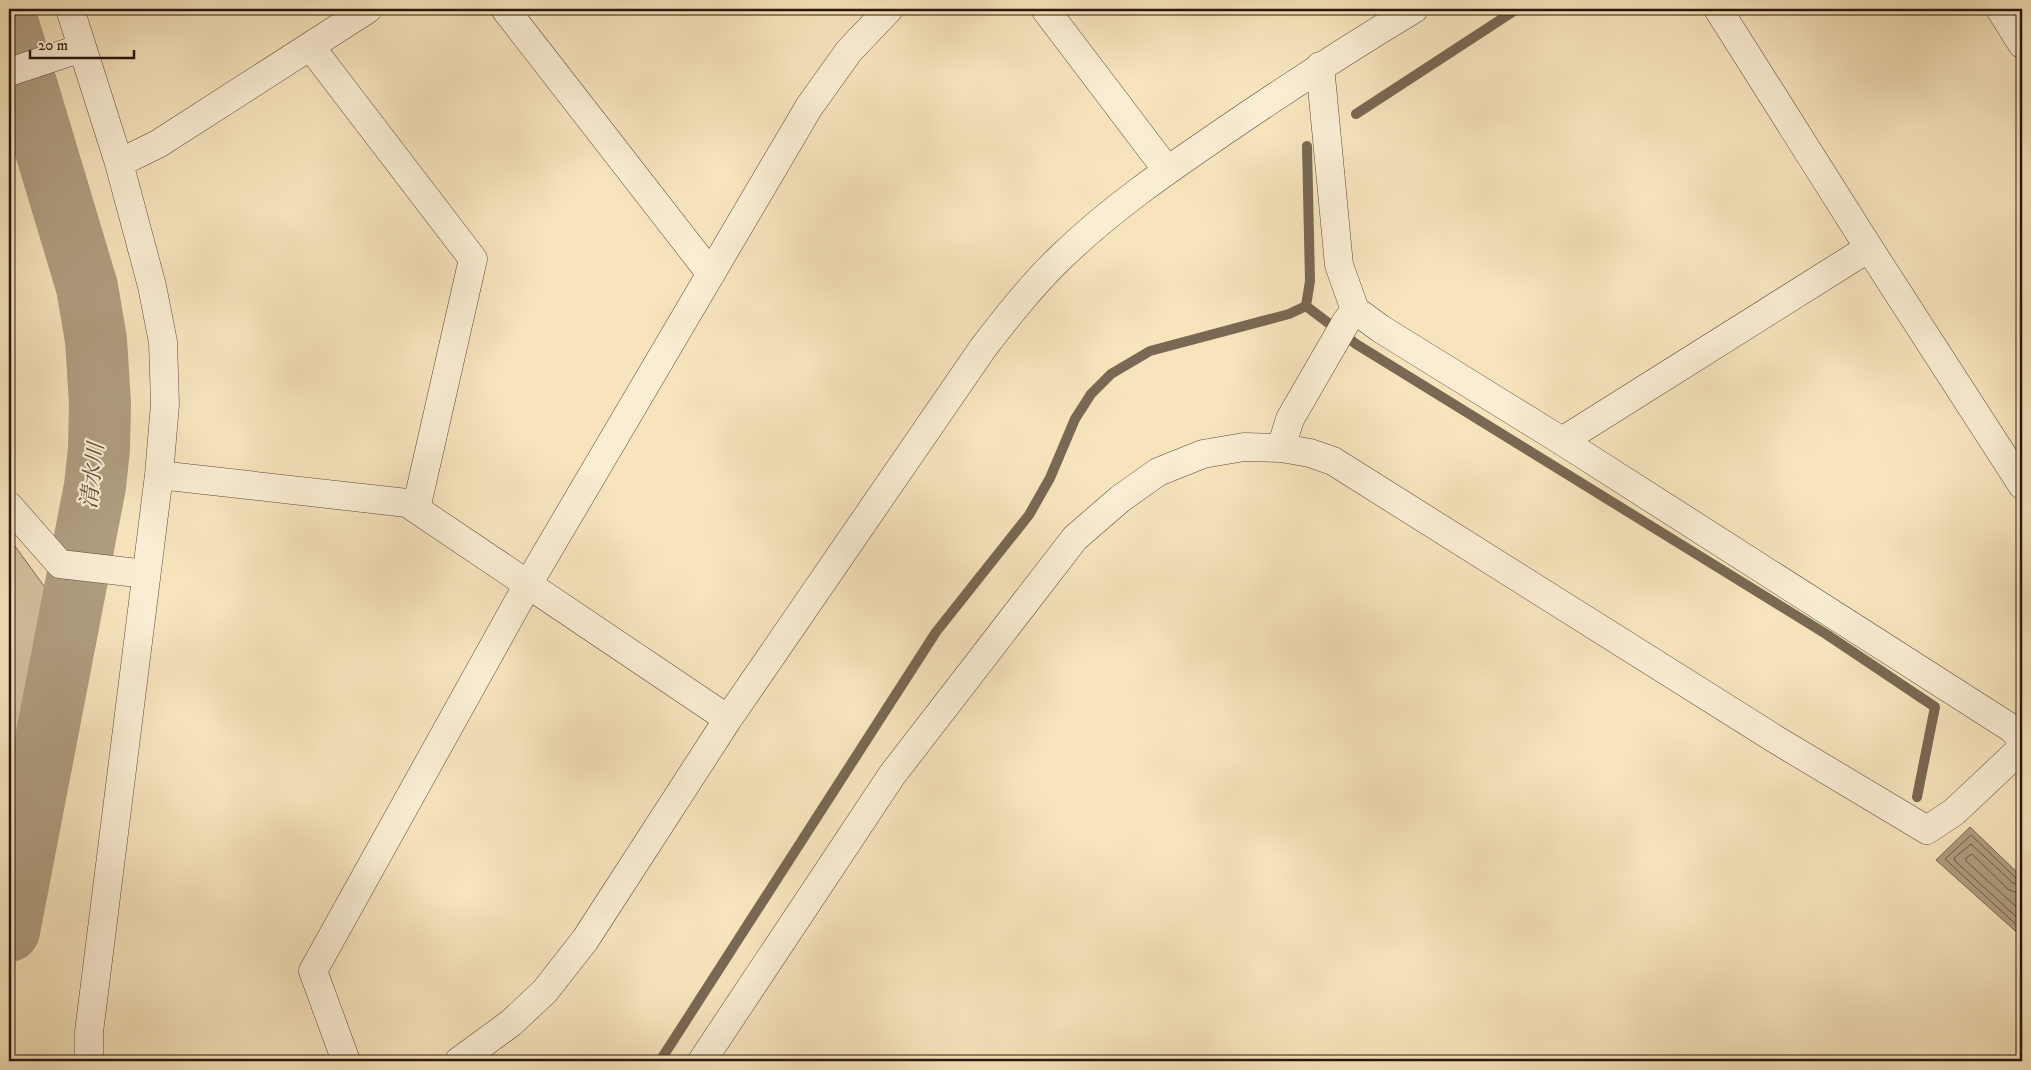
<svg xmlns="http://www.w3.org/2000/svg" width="2031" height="1070" viewBox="0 0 2031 1070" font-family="'IM FELL DW Pica','Noto Serif JP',serif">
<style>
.green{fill:#d4c19f;stroke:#7e6c56}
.water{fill:#b09e81;stroke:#796853}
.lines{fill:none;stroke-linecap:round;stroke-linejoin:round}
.shore{stroke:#6c5a47;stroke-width:1}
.stream{stroke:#796853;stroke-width:10}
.river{stroke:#b09e81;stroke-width:62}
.minor-casing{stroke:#5b4a39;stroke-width:29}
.minor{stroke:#faedd4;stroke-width:28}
.labels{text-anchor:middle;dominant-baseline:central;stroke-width:4.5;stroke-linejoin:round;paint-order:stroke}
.water-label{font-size:22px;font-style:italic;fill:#5e4c3b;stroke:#faedd4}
</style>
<rect width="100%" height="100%" fill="#f7e4bd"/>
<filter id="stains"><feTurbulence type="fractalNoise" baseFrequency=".004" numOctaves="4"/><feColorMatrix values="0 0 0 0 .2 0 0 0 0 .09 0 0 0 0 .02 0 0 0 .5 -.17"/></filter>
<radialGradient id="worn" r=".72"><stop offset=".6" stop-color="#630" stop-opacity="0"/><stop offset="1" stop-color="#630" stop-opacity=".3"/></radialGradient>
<path class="green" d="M 9,538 L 52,597 L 9,842 Z"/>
<path class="water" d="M 1970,827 L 2022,877 L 2022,937 L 1936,860 Z"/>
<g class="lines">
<path class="shore" d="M 2022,880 L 2017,879 L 1971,835 L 1945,859 L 2022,930
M 2022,886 L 2013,883 L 1971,844 L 1954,858 L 1955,861 L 2022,922
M 2022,894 L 2009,890 L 1972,854 L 1966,858 L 1966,861 L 2022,912"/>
<path class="stream" d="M 1356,114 L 1517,9
M 1306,306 L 1356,344 L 1826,634 L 1935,707 L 1917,797
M 660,1061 L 936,632 L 1029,515 L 1050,478 L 1075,419 L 1091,394 L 1111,374 L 1150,351 L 1289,314 L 1306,306 L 1310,281 L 1307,146"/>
<path class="river" d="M 9,27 L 87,287 L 96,340 L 100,403 L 99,449 L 95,486 L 9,931"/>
<defs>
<path id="minor" d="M 70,9 L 119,163 L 152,286 L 163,342 L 165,404 L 159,475 L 89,1032 L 89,1061
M 505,9 L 711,274
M 1045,9 L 1167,170
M 1718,9 L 1869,248 L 2022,485
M 2000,9 L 2022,44
M 310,46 L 473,259 L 416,509
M 1320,66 L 1339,265 L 1355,310 L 1381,329 L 1562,441 L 2011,728 L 2022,739
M 9,72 L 82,48
M 119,163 L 158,144 L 368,9
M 1562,441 L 1869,248
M 1281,448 L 1290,419 L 1346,322 L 1355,310
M 159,475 L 407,503 L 728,719
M 9,506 L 60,564 L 146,574
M 346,1061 L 313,971 L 527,586 L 809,107 L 849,51 L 889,9
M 459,1061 L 511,1023 L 545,991 L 585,940 L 728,719 L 983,348 C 1007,317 1031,286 1059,259 C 1109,210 1166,171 1223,132 C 1286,89 1349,48 1414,9
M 702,1061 L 892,775 L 1075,538 L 1120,499 L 1158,472 L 1203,454 L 1244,447 L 1281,448 L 1310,453 L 1333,461 L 1775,739 L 1927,830 L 1954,812 L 2022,748"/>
</defs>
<use href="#minor" class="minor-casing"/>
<use href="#minor" class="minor"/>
</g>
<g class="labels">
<g class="water-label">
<text transform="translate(93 476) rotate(-83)">清水川</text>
</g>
</g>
<rect width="2031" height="1070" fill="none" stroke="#f7e4bd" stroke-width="30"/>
<rect x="10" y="10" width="2011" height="1050" fill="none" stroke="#27160d" stroke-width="2.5"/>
<rect x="15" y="15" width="2001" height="1040" fill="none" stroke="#27160d"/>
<path d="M30 50v8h104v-8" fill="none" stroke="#27160d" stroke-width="2.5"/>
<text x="38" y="50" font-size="15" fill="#27160d" stroke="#faedd4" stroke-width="4" paint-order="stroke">20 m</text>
<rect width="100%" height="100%" filter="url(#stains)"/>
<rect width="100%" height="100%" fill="url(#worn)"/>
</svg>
